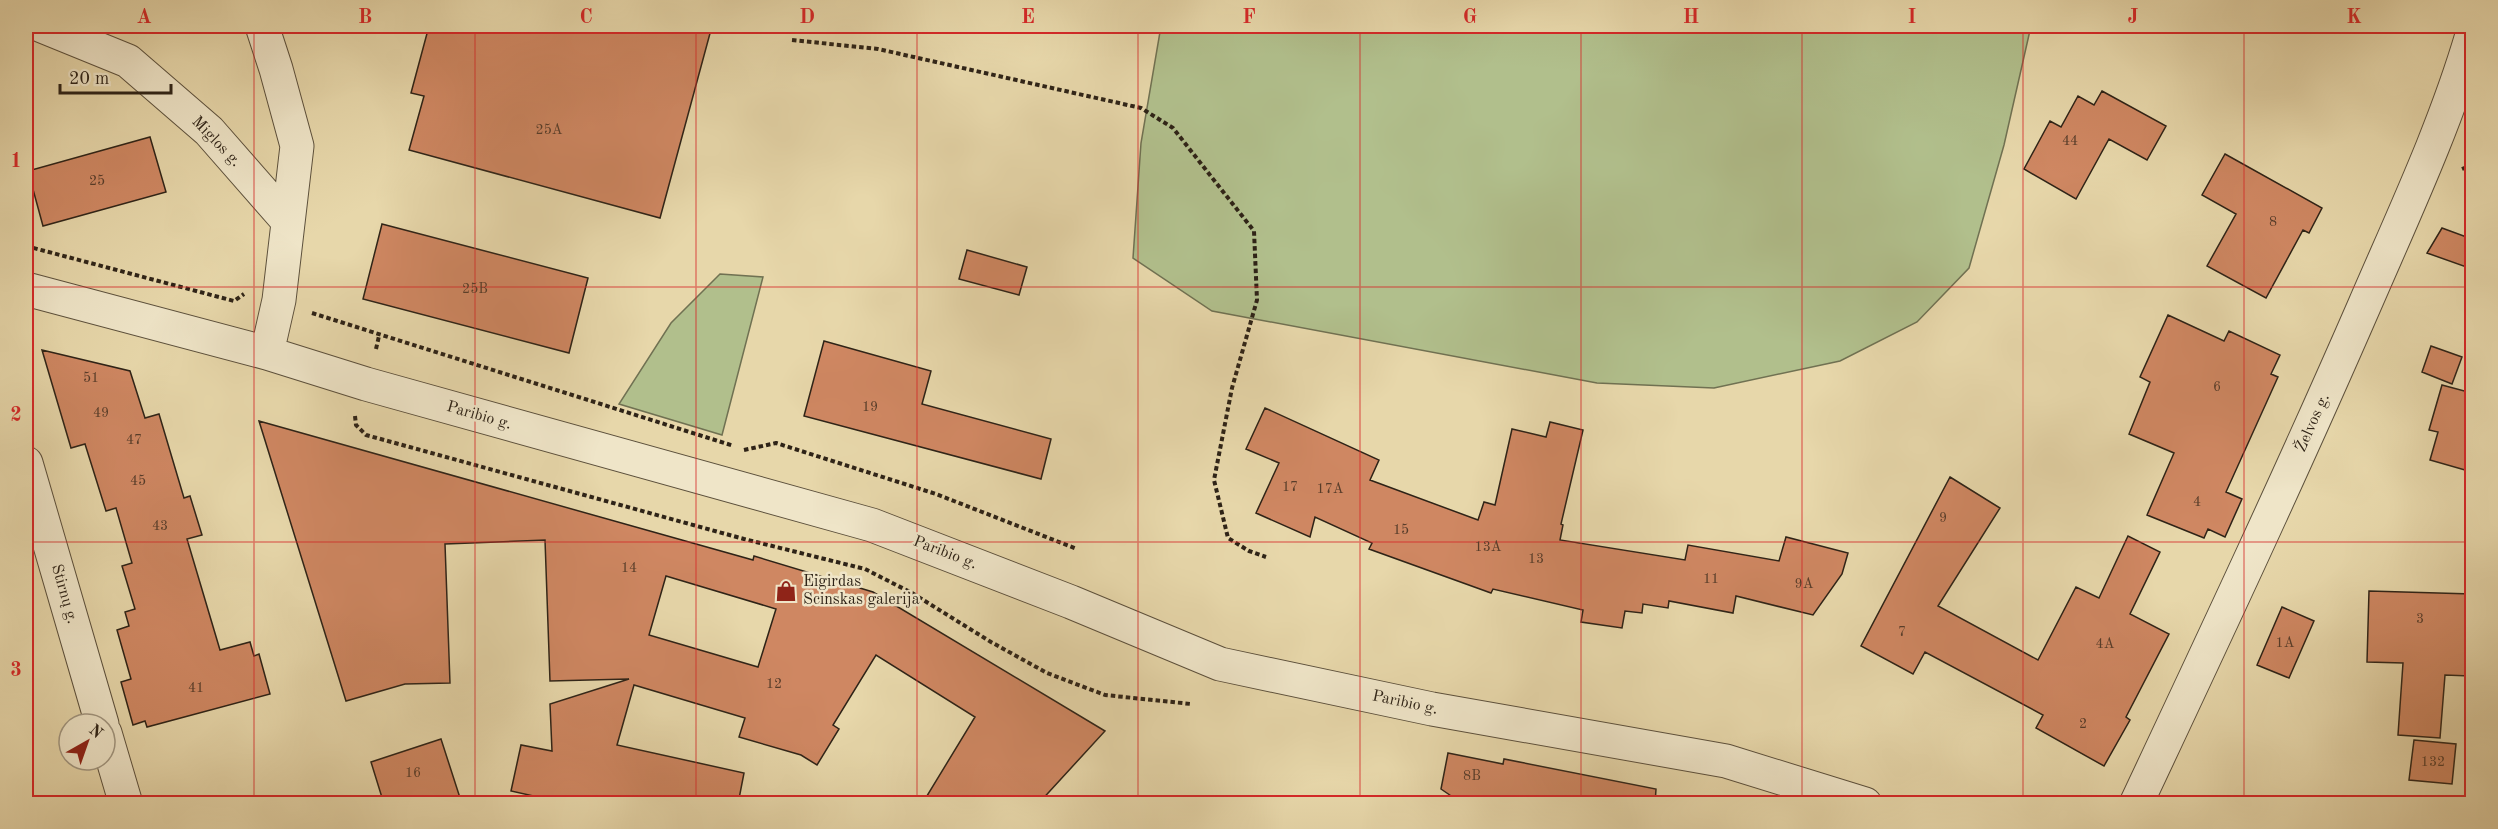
<svg xmlns="http://www.w3.org/2000/svg" width="2498" height="829" viewBox="0 0 2498 829" font-family="'Old Standard TT',serif">
<style>
.green{fill:#b1bf8c;stroke:#707152;stroke-width:1.5}
.building{fill:#cf8762;stroke:#2e2317;stroke-width:1.5;fill-rule:evenodd}
.lines{fill:none;stroke-linecap:round;stroke-linejoin:round}
.minor-casing{stroke:#5c503c;stroke-width:35}
.path{stroke:#2e2317;stroke-width:4;stroke-dasharray:4.5 3;stroke-linecap:butt}
.minor{stroke:#efe5c8;stroke-width:33}
.grid{fill:none;stroke:#d62828;stroke-width:1.5;stroke-opacity:0.55}
.labels{text-anchor:middle;dominant-baseline:central;stroke-width:5;stroke-linejoin:round;paint-order:stroke}
.number-label{font-size:14px;fill:#563c2a}
.street-label{font-size:16px;fill:#2e2317;stroke:#efe5c8}
.poi-label{font-size:16px;fill:#2e2317;stroke:#efe5c8;text-anchor:start}
.neatline{fill:none;stroke:#d62828;stroke-width:2}
.grid-label{font-size:20px;text-anchor:middle;font-weight:bold;fill:#d62828}
</style>
<rect width="100%" height="100%" fill="#e7d7aa"/>
<filter id="stains"><feTurbulence type="fractalNoise" baseFrequency=".00333" numOctaves="4"/><feColorMatrix values="0 0 0 0 .2 0 0 0 0 .09 0 0 0 0 .02 0 0 0 .5 -.17"/></filter>
<radialGradient id="worn" r=".72"><stop offset=".6" stop-color="#630" stop-opacity="0"/><stop offset="1" stop-color="#630" stop-opacity=".3"/></radialGradient>
<path class="green" d="M 1161,26 L 2031,26 L 2004,145 L 1969,268 L 1917,322 L 1840,361 L 1714,388 L 1597,383 L 1212,311 L 1133,258 L 1141,143 Z
M 720,274 L 763,277 L 722,435 L 619,404 L 671,323 Z"/>
<path class="building" d="M 429,26 L 712,26 L 660,218 L 409,150 L 424,96 L 411,93 Z
M 2102,91 L 2166,126 L 2147,160 L 2109,139 L 2076,199 L 2024,169 L 2050,121 L 2061,127 L 2078,96 L 2094,105 Z
M 150,137 L 166,192 L 43,226 L 28,171 Z
M 2225,154 L 2322,208 L 2309,233 L 2303,230 L 2266,298 L 2207,266 L 2236,214 L 2202,195 Z
M 382,224 L 588,278 L 569,353 L 363,299 Z
M 2442,228 L 2472,239 L 2472,269 L 2427,253 Z
M 967,250 L 1027,267 L 1019,295 L 959,279 Z
M 2168,315 L 2224,341 L 2229,331 L 2280,355 L 2271,374 L 2278,377 L 2226,492 L 2242,499 L 2225,537 L 2208,529 L 2204,538 L 2147,515 L 2174,453 L 2129,434 L 2150,382 L 2140,377 Z
M 824,341 L 931,371 L 922,404 L 1051,439 L 1041,479 L 804,416 Z
M 2431,346 L 2462,357 L 2452,384 L 2422,372 Z
M 42,350 L 130,371 L 145,418 L 159,414 L 184,498 L 190,496 L 202,535 L 187,539 L 220,650 L 250,642 L 254,656 L 259,654 L 270,694 L 147,727 L 145,721 L 133,725 L 121,682 L 131,679 L 117,630 L 129,626 L 125,612 L 135,609 L 122,566 L 132,563 L 116,508 L 106,511 L 85,444 L 71,448 Z
M 2442,385 L 2472,393 L 2472,472 L 2430,460 L 2438,432 L 2429,430 Z
M 1265,408 L 1379,460 L 1370,480 L 1478,520 L 1484,502 L 1495,505 L 1512,429 L 1546,437 L 1550,422 L 1583,430 L 1561,524 L 1563,525 L 1560,540 L 1685,560 L 1688,545 L 1779,561 L 1786,537 L 1848,553 L 1842,574 L 1813,615 L 1736,596 L 1733,613 L 1669,601 L 1668,608 L 1643,604 L 1642,613 L 1625,611 L 1622,628 L 1581,622 L 1583,610 L 1493,589 L 1491,593 L 1369,549 L 1372,543 L 1315,517 L 1310,537 L 1256,513 L 1279,463 L 1246,449 Z
M 259,421 L 753,560 L 754,556 L 873,592 L 1105,731 L 1038,804 L 922,804 L 975,717 L 876,655 L 833,725 L 839,729 L 817,765 L 801,755 L 739,737 L 745,718 L 634,685 L 617,745 L 744,773 L 738,804 L 569,804 L 511,791 L 521,745 L 552,751 L 550,704 L 629,679 L 550,681 L 545,540 L 445,544 L 450,683 L 405,684 L 346,701 ZM 666,576 L 776,609 L 758,667 L 649,635 Z
M 1950,477 L 2000,508 L 1938,606 L 2038,660 L 2076,587 L 2099,598 L 2128,536 L 2160,552 L 2130,614 L 2169,634 L 2126,717 L 2130,720 L 2104,766 L 2036,728 L 2043,715 L 1925,652 L 1913,674 L 1861,646 Z
M 2369,591 L 2472,594 L 2470,676 L 2445,675 L 2440,738 L 2398,735 L 2403,663 L 2367,662 Z
M 2282,607 L 2314,621 L 2289,678 L 2257,665 Z
M 441,739 L 462,804 L 384,804 L 371,762 Z
M 2414,740 L 2456,744 L 2452,784 L 2409,780 Z
M 1448,753 L 1503,764 L 1504,759 L 1656,789 L 1655,804 L 1463,804 L 1441,789 Z"/>
<g class="lines">
<defs>
<path id="minor" d="M 42,26 L 128,61 L 209,131 L 287,220
M 262,26 L 276,69 L 297,146 L 279,300 L 267,353
M 26,289 L 267,353 L 366,384 L 872,525 L 1071,602 L 1220,664 L 1432,709 L 1726,761 L 1865,804
M 26,463 L 102,724
M 105,733 L 126,804
M 2136,804 C 2214,638 2292,472 2365,304 C 2403,216 2445,127 2472,35"/>
</defs>
<use href="#minor" class="minor-casing"/>
<path class="path" d="M 792,40 L 878,49 L 1141,108 L 1173,128 L 1254,231 L 1257,300 L 1232,388 L 1214,480 L 1228,538 L 1249,551 L 1266,557
M 2462,169 L 2472,165
M 26,246 L 234,301 L 244,294
M 312,313 L 734,446
M 376,349 L 379,336
M 355,416 L 356,425 L 366,435 L 744,539 L 865,569 L 912,593 L 991,642 L 1047,673 L 1105,695 L 1191,704
M 744,450 L 776,443 L 936,494 L 1077,549"/>
<use href="#minor" class="minor"/>
</g>
<path class="grid" d="M 254,26 L 254,804M 475,26 L 475,804M 696,26 L 696,804M 917,26 L 917,804M 1138,26 L 1138,804M 1360,26 L 1360,804M 1581,26 L 1581,804M 1802,26 L 1802,804M 2023,26 L 2023,804M 2244,26 L 2244,804M 26,287 L 2472,287M 26,542 L 2472,542"/>
<defs>
<symbol id="shop-bare" viewBox="-9 -9 18 18"><path d="M-5-2.5h2.3a2.7 3.5 0 0 1 5.4 0H5L5.5 6h-11ZM-1.5-2.5h3a1.5 2.3 0 0 0-3 0Z" fill="#8f2418" stroke="#efe5c8" stroke-width="2.5" paint-order="stroke"/></symbol>
</defs>
<g fill-rule="evenodd">
<use href="#shop-bare" x="771" y="576" width="30" height="30"/>
</g>
<g class="labels">
<g class="number-label">
<text x="549" y="130">25A</text>
<text x="2070" y="141">44</text>
<text x="97" y="181">25</text>
<text x="2273" y="222">8</text>
<text x="475" y="289">25B</text>
<text x="91" y="378">51</text>
<text x="2217" y="387">6</text>
<text x="870" y="407">19</text>
<text x="101" y="413">49</text>
<text x="134" y="440">47</text>
<text x="138" y="481">45</text>
<text x="1290" y="487">17</text>
<text x="1330" y="489">17A</text>
<text x="2197" y="502">4</text>
<text x="1943" y="518">9</text>
<text x="160" y="526">43</text>
<text x="1401" y="530">15</text>
<text x="1488" y="547">13A</text>
<text x="1536" y="559">13</text>
<text x="629" y="568">14</text>
<text x="1711" y="579">11</text>
<text x="1804" y="584">9A</text>
<text x="2420" y="619">3</text>
<text x="1902" y="632">7</text>
<text x="2285" y="643">1A</text>
<text x="2105" y="644">4A</text>
<text x="774" y="684">12</text>
<text x="196" y="688">41</text>
<text x="2083" y="724">2</text>
<text x="2433" y="762">132</text>
<text x="413" y="773">16</text>
<text x="1472" y="776">8B</text>
</g>
<g class="street-label">
<text transform="translate(216 142) rotate(46)">Miglos g.</text>
<text transform="translate(479 416) rotate(16)">Paribio g.</text>
<text transform="translate(2313 423) rotate(-66)">Želvos g.</text>
<text transform="translate(945 553) rotate(21)">Paribio g.</text>
<text transform="translate(64 594) rotate(74)">Stirnų g.</text>
<text transform="translate(1405 703) rotate(12)">Paribio g.</text>
</g>
<g class="poi-label">
<text x="803" y="582">Eigirdas<tspan x="803" dy="18">Scinskas galerija</tspan></text>
</g>
</g>
<rect width="2498" height="829" fill="none" stroke="#e7d7aa" stroke-width="66"/>
<g transform="translate(87 742) rotate(40)"><circle r="28" fill="#efe5c8" stroke="#a29781" stroke-width="1.5"/>
<path d="M0-4.5L10 22L0 15L-10 22Z" fill="#8f2418"/>
<text y="-9" font-size="16" font-weight="bold" text-anchor="middle" fill="#2e2317">N</text>
</g>
<path d="M60 84v9h111v-9" fill="none" stroke="#2e2317" stroke-width="3"/>
<text x="69" y="84" font-size="18" fill="#2e2317" stroke="#efe5c8" stroke-width="4.5" paint-order="stroke">20 m</text>
<rect x="33" y="33" width="2432" height="763" class="neatline"/>
<g class="grid-label">
<text x="144" y="23">A</text>
<text x="365" y="23">B</text>
<text x="586" y="23">C</text>
<text x="807" y="23">D</text>
<text x="1028" y="23">E</text>
<text x="1249" y="23">F</text>
<text x="1470" y="23">G</text>
<text x="1691" y="23">H</text>
<text x="1912" y="23">I</text>
<text x="2133" y="23">J</text>
<text x="2354" y="23">K</text>
<text x="16" y="167">1</text>
<text x="16" y="421">2</text>
<text x="16" y="676">3</text>
</g>
<rect width="100%" height="100%" filter="url(#stains)"/>
<rect width="100%" height="100%" fill="url(#worn)"/>
</svg>
